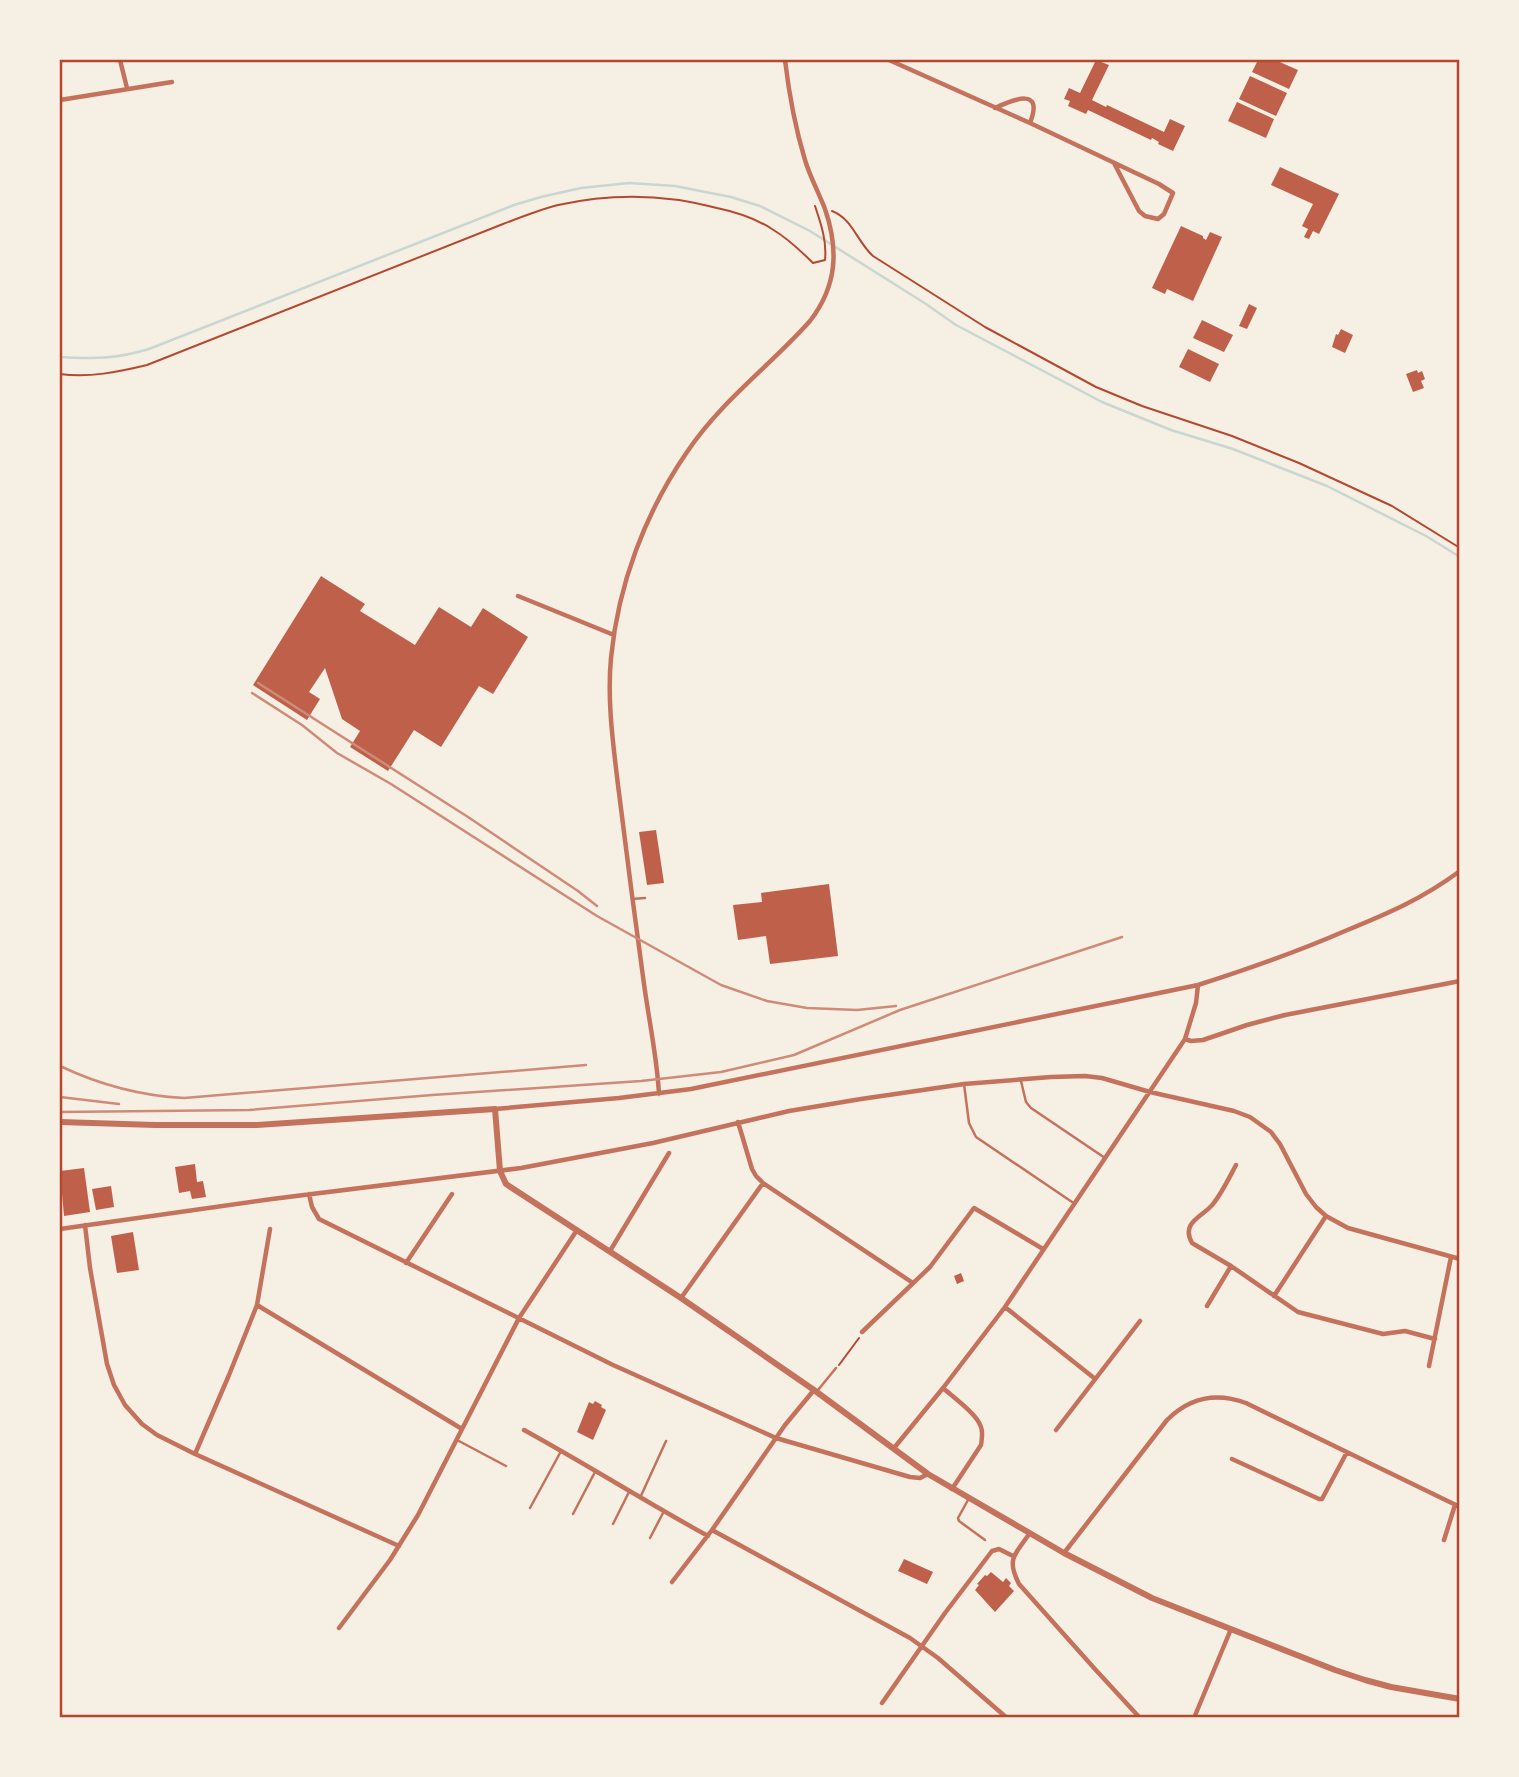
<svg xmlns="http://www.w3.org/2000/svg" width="1519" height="1777" viewBox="0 0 1519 1777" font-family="Literata,serif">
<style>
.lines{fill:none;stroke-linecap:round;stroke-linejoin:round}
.stream{stroke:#c9d6d2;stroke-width:2.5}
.building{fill:#bf614a}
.path{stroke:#b5482f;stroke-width:2}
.service{stroke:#c5725c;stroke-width:2.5}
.minor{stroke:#c5725c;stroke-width:4.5}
.tertiary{stroke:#c5725c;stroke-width:6}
.rail{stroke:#cf8b77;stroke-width:2.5}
.neatline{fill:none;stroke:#b5482f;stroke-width:2.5}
</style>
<rect width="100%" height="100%" fill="#f6efe4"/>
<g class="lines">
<path class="stream" d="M 60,357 C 94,359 116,359 149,349 L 514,205 L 541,197 L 581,188 L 629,183 L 675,186 L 731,197 L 760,206 L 810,231 L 926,304 L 956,325 L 1102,402 L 1171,430 L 1233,449 L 1327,486 L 1426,536 L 1460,557"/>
</g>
<path class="building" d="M 1096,60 L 1109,65 L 1092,100 L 1106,107 L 1107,105 L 1164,132 L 1170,119 L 1185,126 L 1173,151 L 1158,144 L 1159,142 L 1152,138 L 1151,140 L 1088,110 L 1086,114 L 1068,106 L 1070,101 L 1064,99 L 1069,88 L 1080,93 Z
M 1258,60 L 1275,60 L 1298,70 L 1289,89 L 1252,72 Z
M 1250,76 L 1287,93 L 1276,116 L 1239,99 Z
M 1237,102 L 1274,119 L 1266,138 L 1228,121 Z
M 1280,167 L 1339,194 L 1319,234 L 1313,231 L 1309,239 L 1304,237 L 1308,229 L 1302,226 L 1313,204 L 1271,185 Z
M 1181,226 L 1203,236 L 1203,238 L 1206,240 L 1210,232 L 1222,237 L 1193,301 L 1167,289 L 1165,294 L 1152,288 Z
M 1249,304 L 1257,308 L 1247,329 L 1239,326 Z
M 1202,320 L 1233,335 L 1224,352 L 1193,338 Z
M 1341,329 L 1353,335 L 1345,353 L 1332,347 L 1336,334 L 1338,335 Z
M 1188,349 L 1219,364 L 1210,382 L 1179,367 Z
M 1417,370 L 1418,373 L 1422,371 L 1425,379 L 1421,381 L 1424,388 L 1413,392 L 1406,374 Z
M 321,576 L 365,604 L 360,611 L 415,645 L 439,607 L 471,627 L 483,608 L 528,637 L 493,694 L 479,686 L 441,747 L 414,730 L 388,771 L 350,747 L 360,731 L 342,719 L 325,668 L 309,692 L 320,699 L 307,720 L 253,685 Z
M 656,830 L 664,883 L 647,885 L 639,832 Z
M 829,884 L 838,956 L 770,964 L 766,936 L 738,940 L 733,905 L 762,902 L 761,893 Z
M 195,1164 L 197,1182 L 203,1181 L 206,1197 L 192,1199 L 190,1191 L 179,1193 L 175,1167 Z
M 84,1168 L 90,1212 L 64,1216 L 60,1171 Z
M 111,1186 L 114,1207 L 96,1210 L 92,1189 Z
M 133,1232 L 139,1270 L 117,1273 L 111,1236 Z
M 961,1273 L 964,1281 L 957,1284 L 954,1276 Z
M 595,1401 L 602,1405 L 601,1407 L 606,1410 L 593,1440 L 577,1432 L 589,1402 L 593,1404 Z
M 904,1559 L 933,1572 L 927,1584 L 898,1571 Z
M 991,1572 L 1003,1582 L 1006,1578 L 1011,1583 L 1009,1586 L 1014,1591 L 995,1612 L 975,1590 L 979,1585 L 977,1584 L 985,1575 L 987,1576 Z"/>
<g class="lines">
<path class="path" d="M 832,211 C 853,219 857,242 873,256 L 985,327 L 1096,387 L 1142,406 L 1232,436 L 1299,463 L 1392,506 L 1460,548
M 60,374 C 89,378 118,372 147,365 L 503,224 C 521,217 539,210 558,205 C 612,193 665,194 717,208 C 736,212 755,218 772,229 C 787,238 801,251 813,263 L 825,260 C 827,241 821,224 815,206
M 839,1365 L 859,1338"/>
<path class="service" d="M 632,899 L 645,898
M 1021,1081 L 1026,1102 L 1031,1108 L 1105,1158
M 964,1084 L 969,1123 L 976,1137 L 1075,1204
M 818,1390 L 836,1368
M 457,1440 L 506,1466
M 640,1498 L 666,1441
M 968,1500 L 958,1518 L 959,1521 L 985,1540
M 530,1508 L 560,1453
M 573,1514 L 596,1470
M 613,1524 L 629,1492
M 650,1538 L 663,1513"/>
<path class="minor" d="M 120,60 L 127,88
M 889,60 L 1030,123 L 1159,184 L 1173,193 L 1164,214 L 1158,219 L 1145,216 L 1139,211 L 1114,163
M 60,100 L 172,82
M 995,108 C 1014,99 1044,87 1030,123
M 518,596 L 614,635
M 1185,1039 L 1191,1041 L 1203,1040 L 1247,1025 L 1285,1015 L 1460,981
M 659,1094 C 657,1057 649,1021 644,984 C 635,918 626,851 618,785 C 613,743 607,700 611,658 C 618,585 645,513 687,452 C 722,400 770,366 810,321 C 837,286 839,250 825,209 C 819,193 810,177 805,160 C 795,127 789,94 785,60
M 495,1109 L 619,1098 L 691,1089 L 1198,985 C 1248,969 1297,952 1345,931 C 1389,913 1422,899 1460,871
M 738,1122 L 752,1169 L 756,1176 L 763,1183 L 913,1283
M 1236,1165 C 1229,1178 1222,1193 1213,1204 C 1204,1216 1180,1222 1192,1243 L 1231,1266 L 1298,1312 L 1383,1334 L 1405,1331 L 1435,1339
M 309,1194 L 312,1207 L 319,1219 L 613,1365 L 776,1438 L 910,1477 L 920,1478 L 928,1474
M 85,1225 L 90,1268 L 107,1364 L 114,1385 L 125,1405 L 142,1424 L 157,1435 L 195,1454 L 399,1546
M 60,1229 L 272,1199 L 521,1168 L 653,1143 L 789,1111 L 861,1099 L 964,1084 L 1051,1077 L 1085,1076 L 1102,1078 L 1150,1092 L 1234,1111 L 1250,1117 L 1271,1132 L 1280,1144 L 1306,1194 L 1316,1207 L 1326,1216 L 1348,1228 L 1460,1259
M 610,1251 L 669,1153
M 406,1263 L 452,1194
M 1274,1296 L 1326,1216
M 681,1298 L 763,1183
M 257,1305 L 462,1429
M 1207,1306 L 1231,1266
M 1005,1307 L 1094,1378
M 862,1332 L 930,1267 L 974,1208 L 1043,1249
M 1429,1366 L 1451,1257
M 943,1388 C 953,1397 977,1414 981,1427 C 983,1432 982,1439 981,1445 L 952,1489
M 524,1430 C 586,1464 646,1502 708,1536
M 1056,1430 L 1140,1321
M 894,1448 L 943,1388 L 1005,1307 L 1185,1039 L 1196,1003 L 1198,985
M 195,1454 L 229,1375 L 257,1305 L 270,1229
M 1232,1459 L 1319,1499 L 1322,1499 L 1347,1452
M 712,1530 L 910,1638 L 938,1658 L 1007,1718
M 1030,1533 C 1015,1554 1006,1559 1019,1584 L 1094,1668 L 1140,1718
M 1444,1540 L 1455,1505
M 1064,1553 L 1167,1420 C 1189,1398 1216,1392 1246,1403 L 1460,1507
M 672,1582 L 712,1530 L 785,1425 L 814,1390
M 339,1628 L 390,1560 L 418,1515 L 519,1318 L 577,1230
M 882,1703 L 945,1613 L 992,1551 L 999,1549 L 1013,1556
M 1194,1718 L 1231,1629"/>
<path class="tertiary" d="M 60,1122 L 155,1125 L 257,1125 L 495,1109 L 500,1171 L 506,1184 L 681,1298 L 814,1390 L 928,1474 L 1064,1553 L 1152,1598 L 1335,1670 L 1365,1680 L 1391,1687 L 1460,1699"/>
<path class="rail" d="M 258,683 L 468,817 L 578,891 L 597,906
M 252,693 L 302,725 L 337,753 L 391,784 L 597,916 L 721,985 L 767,1001 L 807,1008 L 857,1010 L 896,1006
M 60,1066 C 98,1084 142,1096 184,1098 L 586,1065
M 60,1097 L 119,1104
M 60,1112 L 249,1110 L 432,1095 L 641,1081 L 721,1072 L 794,1055 L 900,1010 L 1122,937"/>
</g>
<rect width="1519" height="1777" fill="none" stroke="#f6efe4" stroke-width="122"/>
<rect x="61" y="61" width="1397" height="1655" class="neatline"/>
</svg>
